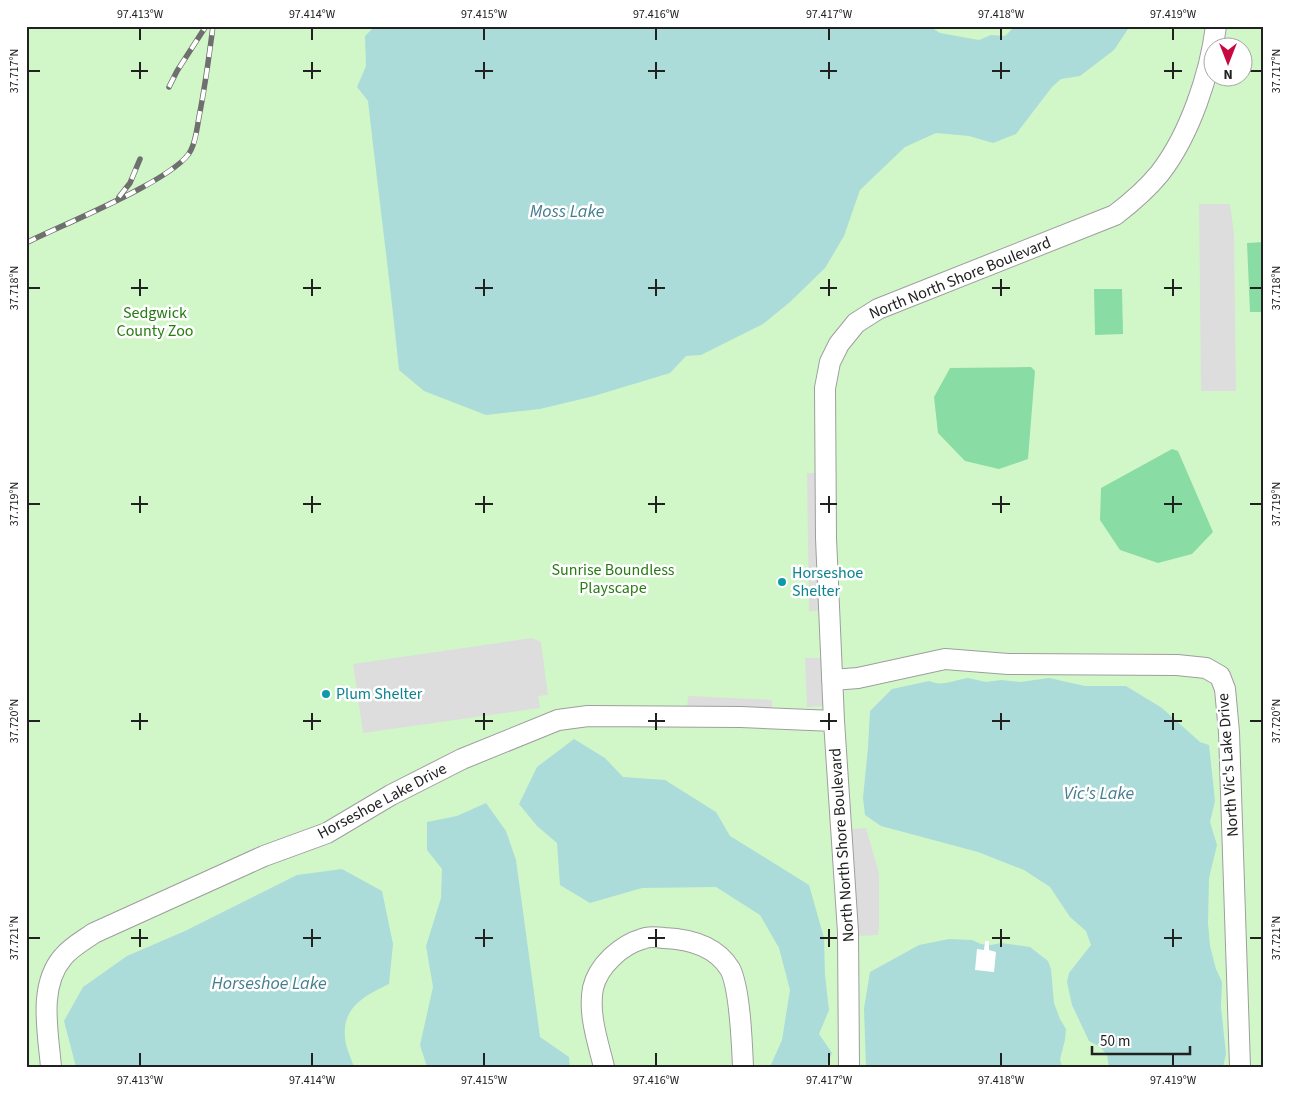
<svg xmlns="http://www.w3.org/2000/svg" width="1290" height="1093" viewBox="0 0 1290 1093" font-family="'Source Sans 3',sans-serif">
<style>
.park{fill:#d1f7c8;fill-rule:evenodd}
.pitch{fill:#8adca5}
.parking{fill:#ddd}
.water{fill:#abdcd9}
.pier{fill:#fff}
.lines{fill:none;stroke-linecap:round;stroke-linejoin:round}
.minor-casing{stroke:#9e9e9e;stroke-width:22}
.minor{stroke:#fff;stroke-width:20}
.rail-casing{stroke:#6f6f6f;stroke-width:5.5}
.rail{stroke:#fff;stroke-width:4;stroke-dasharray:11;stroke-linecap:butt}
.ticks{fill:none;stroke:#212121;stroke-width:2}
.culture-dot{fill:#0f9aa8;stroke:#fff;stroke-width:2}
.labels{text-anchor:middle;dominant-baseline:central;stroke-width:5;stroke-linejoin:round;paint-order:stroke}
.street-label{font-size:16px;fill:#212121;stroke:#fff}
.park-label{font-size:16px;fill:#267c11;stroke:#fff}
.culture-label{font-size:16px;fill:#0d838f;stroke:#fff;text-anchor:start}
.water-label{font-size:18px;font-style:italic;fill:#437e8e;stroke:#fff}
.neatline{fill:none;stroke:#212121;stroke-width:2}
.ticks-label{font-size:12px;text-anchor:middle;fill:#212121}
</style>
<rect width="100%" height="100%" fill="#f1ebe8"/>
<path class="park" d="M 26,26 L 1264,26 L 1264,1067 L 26,1067 ZM 1212,48 L 1242,48 L 1242,78 L 1212,78 Z"/>
<path class="pitch" d="M 1264,242 L 1264,312 L 1250,312 L 1247,243 Z
M 1094,289 L 1122,289 L 1123,334 L 1095,335 Z
M 1031,367 L 1035,371 L 1028,459 L 999,469 L 965,461 L 938,433 L 934,397 L 950,368 Z
M 1172,449 L 1178,451 L 1213,532 L 1192,554 L 1158,563 L 1120,550 L 1100,520 L 1101,488 Z"/>
<path class="parking" d="M 1199,204 L 1230,204 L 1234,234 L 1236,391 L 1201,391 Z
M 807,473 L 817,473 L 819,611 L 809,611 Z
M 532,638 L 541,642 L 548,695 L 538,696 L 540,708 L 363,733 L 353,664 Z
M 805,658 L 823,658 L 825,706 L 807,707 Z
M 688,696 L 772,700 L 772,712 L 687,708 Z
M 866,828 L 879,873 L 879,928 L 878,935 L 858,936 L 851,829 Z"/>
<path class="water" d="M 375,26 L 929,26 L 940,33 L 979,40 L 991,35 L 1005,36 C 1008,34 1011,29 1014,28 C 1020,24 1041,26 1047,28 L 1050,26 L 1130,26 L 1114,50 L 1080,76 L 1061,79 L 1052,87 L 1016,134 L 993,143 L 969,136 L 936,133 L 905,147 L 860,190 L 844,236 L 825,268 L 790,302 L 763,324 L 701,355 L 686,356 L 670,373 L 594,396 L 540,409 L 486,415 L 424,391 L 399,370 C 390,280 378,191 368,101 L 357,87 L 366,66 L 365,36 Z
M 968,678 L 986,682 L 1001,680 L 1020,682 L 1049,678 L 1085,686 L 1126,686 L 1162,708 L 1200,742 L 1209,745 L 1215,801 L 1210,822 L 1217,845 L 1209,878 L 1208,923 L 1210,946 L 1216,969 L 1222,982 L 1221,1007 L 1226,1054 L 1223,1067 L 1109,1067 L 1107,1055 L 1100,1047 L 1089,1041 L 1072,1005 L 1067,982 L 1069,973 L 1091,945 L 1086,931 L 1070,917 L 1050,887 L 1024,870 L 978,852 L 881,826 L 865,815 L 863,798 L 868,747 L 870,711 L 892,689 L 929,681 C 942,687 954,680 968,678 Z
M 574,739 L 605,758 L 623,777 L 665,780 L 716,812 L 730,836 L 809,885 L 824,938 L 825,975 L 829,1010 L 819,1034 L 832,1053 L 826,1067 L 770,1067 L 782,1040 L 790,990 L 779,948 L 760,915 L 716,887 L 642,888 L 590,903 L 560,885 L 557,843 L 537,826 L 519,804 L 537,767 Z
M 486,803 L 506,831 L 516,860 L 540,1037 L 569,1057 L 570,1067 L 427,1067 L 420,1045 L 433,987 L 426,946 L 441,898 L 442,869 L 427,850 L 427,822 L 457,816 Z
M 342,869 L 382,891 L 393,944 L 389,984 C 366,995 342,1007 345,1037 C 345,1046 351,1058 354,1067 L 76,1067 L 64,1021 L 83,987 L 127,956 L 185,931 L 297,875 Z
M 949,939 L 972,940 L 981,944 L 991,945 L 1001,943 L 1030,947 L 1048,961 L 1051,969 L 1054,1003 L 1060,1019 L 1066,1029 L 1065,1040 L 1060,1059 L 1062,1067 L 866,1067 L 864,1008 L 870,972 L 919,945 Z"/>
<path class="pier" d="M 985,941 L 989,941 L 989,950 L 996,952 L 994,972 L 975,970 L 977,949 L 984,950 Z"/>
<g class="lines">
<defs>
<path id="minor" d="M 832,680 L 858,678 L 945,659 L 1008,664 L 1177,665 L 1206,668 L 1220,676 L 1225,689 L 1229,732 L 1240,1067
M 51,1067 C 48,1031 38,986 63,957 C 71,947 84,940 94,933 L 264,856 L 327,833 L 391,795 L 462,759 L 558,720 L 588,716 L 741,717 L 834,721
M 604,1067 C 598,1042 588,1014 593,988 C 598,966 621,945 642,939 C 648,936 657,937 664,938 C 690,939 716,946 730,969 C 740,988 742,1044 743,1067
M 849,1067 L 848,932 L 834,721 L 826,538 L 825,388 L 830,362 L 839,344 L 856,323 L 878,309 L 1115,215 C 1132,202 1147,189 1160,173 C 1190,134 1210,74 1216,26"/>
</defs>
<use href="#minor" class="minor-casing"/>
<use href="#minor" class="minor"/>
<defs>
<path id="rail" d="M 169,87 L 177,71 L 206,26
M 119,197 L 130,183 L 140,159
M 26,243 C 59,226 178,179 191,150 C 196,140 197,128 199,117 C 205,87 209,57 213,26"/>
</defs>
<use href="#rail" class="rail-casing"/>
<use href="#rail" class="rail"/>
</g>
<path class="ticks" d="M 140,28 L 140,40M 312,28 L 312,40M 484,28 L 484,40M 656,28 L 656,40M 829,28 L 829,40M 1001,28 L 1001,40M 1173,28 L 1173,40M 140,62 L 140,79M 312,62 L 312,79M 484,62 L 484,79M 656,62 L 656,79M 829,62 L 829,79M 1001,62 L 1001,79M 1173,62 L 1173,79M 28,71 L 40,71M 131,71 L 148,71M 303,71 L 321,71M 475,71 L 493,71M 648,71 L 665,71M 820,71 L 837,71M 992,71 L 1010,71M 1164,71 L 1182,71M 1250,71 L 1262,71M 140,279 L 140,296M 312,279 L 312,296M 484,279 L 484,296M 656,279 L 656,296M 829,279 L 829,296M 1001,279 L 1001,296M 1173,279 L 1173,296M 28,288 L 40,288M 131,288 L 148,288M 303,288 L 321,288M 475,288 L 493,288M 648,288 L 665,288M 820,288 L 837,288M 992,288 L 1010,288M 1164,288 L 1182,288M 1250,288 L 1262,288M 140,496 L 140,513M 312,496 L 312,513M 484,496 L 484,513M 656,496 L 656,513M 829,496 L 829,513M 1001,496 L 1001,513M 1173,496 L 1173,513M 28,504 L 40,504M 131,504 L 148,504M 303,504 L 321,504M 475,504 L 493,504M 648,504 L 665,504M 820,504 L 837,504M 992,504 L 1010,504M 1164,504 L 1182,504M 1250,504 L 1262,504M 140,713 L 140,730M 312,713 L 312,730M 484,713 L 484,730M 656,713 L 656,730M 829,713 L 829,730M 1001,713 L 1001,730M 1173,713 L 1173,730M 28,721 L 40,721M 131,721 L 148,721M 303,721 L 321,721M 475,721 L 493,721M 648,721 L 665,721M 820,721 L 837,721M 992,721 L 1010,721M 1164,721 L 1182,721M 1250,721 L 1262,721M 140,929 L 140,947M 312,929 L 312,947M 484,929 L 484,947M 656,929 L 656,947M 829,929 L 829,947M 1001,929 L 1001,947M 1173,929 L 1173,947M 28,938 L 40,938M 131,938 L 148,938M 303,938 L 321,938M 475,938 L 493,938M 648,938 L 665,938M 820,938 L 837,938M 992,938 L 1010,938M 1164,938 L 1182,938M 1250,938 L 1262,938M 140,1053 L 140,1066M 312,1053 L 312,1066M 484,1053 L 484,1066M 656,1053 L 656,1066M 829,1053 L 829,1066M 1001,1053 L 1001,1066M 1173,1053 L 1173,1066"/>
<g class="culture-dot">
<circle cx="782" cy="582" r="5"/>
<circle cx="326" cy="694" r="5"/>
</g>
<g class="labels">
<g class="street-label">
<text transform="translate(960 278) rotate(-22)">North North Shore Boulevard</text>
<text transform="translate(1228 765) rotate(-94)">North Vic's Lake Drive</text>
<text transform="translate(382 801) rotate(-28)">Horseshoe Lake Drive</text>
<text transform="translate(842 845) rotate(-94)">North North Shore Boulevard</text>
</g>
<g class="park-label">
<text x="155" y="313">Sedgwick<tspan x="155" dy="18">County Zoo</tspan></text>
<text x="613" y="570">Sunrise Boundless<tspan x="613" dy="18">Playscape</tspan></text>
</g>
<g class="culture-label">
<text x="792" y="573">Horseshoe<tspan x="792" dy="18">Shelter</tspan></text>
<text x="336" y="694">Plum Shelter</text>
</g>
<g class="water-label">
<text x="567" y="211">Moss Lake</text>
<text x="1099" y="793">Vic's Lake</text>
<text x="269" y="983">Horseshoe Lake</text>
</g>
</g>
<rect width="1290" height="1093" fill="none" stroke="#ffffff" stroke-width="55"/>
<g transform="translate(1228 62) rotate(180)"><circle r="24" fill="#ffffff" stroke="#a6a6a6"/>
<path d="M0-4L9 19L0 12L-9 19Z" fill="#c8093f"/>
<text y="-8" font-size="14" font-weight="bold" text-anchor="middle" fill="#212121">N</text>
</g>
<path d="M1092 1046v8h98v-8" fill="none" stroke="#212121" stroke-width="2.5"/>
<text x="1100" y="1046" font-size="15" fill="#212121" stroke="#ffffff" stroke-width="4" paint-order="stroke">50 m</text>
<rect x="28" y="28" width="1234" height="1038" class="neatline"/>
<g class="ticks-label">
<text x="140" y="18">97.413°W</text>
<text x="312" y="18">97.414°W</text>
<text x="484" y="18">97.415°W</text>
<text x="656" y="18">97.416°W</text>
<text x="829" y="18">97.417°W</text>
<text x="1001" y="18">97.418°W</text>
<text x="1173" y="18">97.419°W</text>
<text transform="translate(1276 71) rotate(-90)" y="4">37.717°N</text>
<text transform="translate(14 71) rotate(-90)" y="4">37.717°N</text>
<text transform="translate(1276 288) rotate(-90)" y="4">37.718°N</text>
<text transform="translate(14 288) rotate(-90)" y="4">37.718°N</text>
<text transform="translate(1276 504) rotate(-90)" y="4">37.719°N</text>
<text transform="translate(14 504) rotate(-90)" y="4">37.719°N</text>
<text transform="translate(1276 721) rotate(-90)" y="4">37.720°N</text>
<text transform="translate(14 721) rotate(-90)" y="4">37.720°N</text>
<text transform="translate(1276 938) rotate(-90)" y="4">37.721°N</text>
<text transform="translate(14 938) rotate(-90)" y="4">37.721°N</text>
<text x="140" y="1084">97.413°W</text>
<text x="312" y="1084">97.414°W</text>
<text x="484" y="1084">97.415°W</text>
<text x="656" y="1084">97.416°W</text>
<text x="829" y="1084">97.417°W</text>
<text x="1001" y="1084">97.418°W</text>
<text x="1173" y="1084">97.419°W</text>
</g>
</svg>
